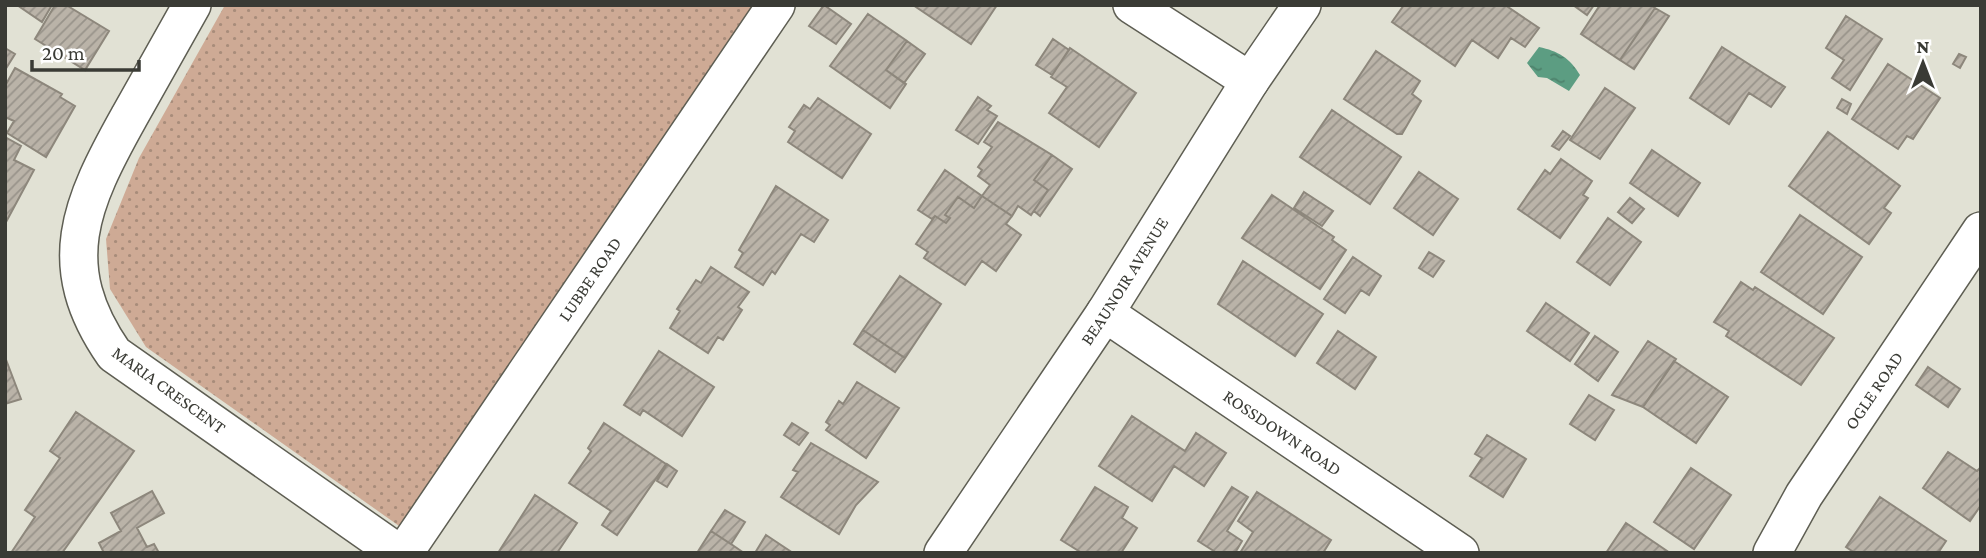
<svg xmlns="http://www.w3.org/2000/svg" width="1986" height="558" viewBox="0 0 1986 558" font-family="'Crimson Pro',serif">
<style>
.park{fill:url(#park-dots)}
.water{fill:url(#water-ripples)}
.building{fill:url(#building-hatch);stroke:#8d877c;stroke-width:2}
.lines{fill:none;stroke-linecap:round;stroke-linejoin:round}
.minor-casing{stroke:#5e5e53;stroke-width:40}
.minor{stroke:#fff;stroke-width:37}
.labels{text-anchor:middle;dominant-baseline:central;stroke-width:5;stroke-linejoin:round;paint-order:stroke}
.street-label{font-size:18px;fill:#3a3b35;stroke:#fff}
</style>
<defs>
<pattern id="park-dots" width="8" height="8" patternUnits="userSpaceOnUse" patternTransform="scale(1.75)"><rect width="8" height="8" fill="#ceaa95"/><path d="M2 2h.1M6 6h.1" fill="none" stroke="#a88c7a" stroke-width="1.8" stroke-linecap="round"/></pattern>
<pattern id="water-ripples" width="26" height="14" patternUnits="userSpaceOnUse" patternTransform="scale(1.75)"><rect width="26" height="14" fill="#5c9d82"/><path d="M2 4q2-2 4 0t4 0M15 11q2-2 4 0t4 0" fill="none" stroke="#4d816b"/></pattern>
<pattern id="building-hatch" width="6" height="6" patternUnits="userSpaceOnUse" patternTransform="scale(1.75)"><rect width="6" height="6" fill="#bab3a8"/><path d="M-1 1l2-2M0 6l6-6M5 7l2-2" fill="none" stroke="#98938a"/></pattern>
</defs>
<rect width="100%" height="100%" fill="#e1e1d4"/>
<path class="park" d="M 225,5 L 758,5 L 402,528 L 146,347 L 110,289 L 106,239 L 139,158 Z"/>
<path class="water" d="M 1539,47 C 1558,51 1570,58 1580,75 L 1569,91 L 1547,78 L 1538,77 L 1527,63 Z"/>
<path class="building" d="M 17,5 L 52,5 L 42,22 Z
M 55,5 L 66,5 L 109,31 L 85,70 L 35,39 Z
M 824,5 L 851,24 L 836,44 L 809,26 Z
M 913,5 L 997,5 L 971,44 Z
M 1404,5 L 1505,5 L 1539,28 L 1525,47 L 1511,38 L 1498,58 L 1472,40 L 1455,66 L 1392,22 Z
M 1573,5 L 1594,5 L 1587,15 Z
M 1600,5 L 1651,5 L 1655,8 L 1620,60 L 1581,34 Z
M 1655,8 L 1669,16 L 1634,69 L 1620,60 Z
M 868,14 L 907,41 L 886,70 L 906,84 L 890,108 L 830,66 Z
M 1846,16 L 1882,39 L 1850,90 L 1832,78 L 1844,60 L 1826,48 Z
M 1053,39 L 1069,50 L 1052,75 L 1036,65 Z
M 907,41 L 925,54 L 904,83 L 886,70 Z
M 1722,47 L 1785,87 L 1771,107 L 1749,93 L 1729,124 L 1690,98 Z
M 5,48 L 15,54 L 5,70 Z
M 1070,48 L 1136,93 L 1099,147 L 1049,113 L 1067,87 L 1051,77 Z
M 1376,51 L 1420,81 L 1412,94 L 1421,101 L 1402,134 L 1397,134 L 1344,99 Z
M 1959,54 L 1966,57 L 1960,68 L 1953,64 Z
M 1888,64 L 1940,98 L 1913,139 L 1907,136 L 1898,149 L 1852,119 Z
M 15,68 L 62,94 L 60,97 L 75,106 L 46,157 L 7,133 L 14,121 L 5,117 L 5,86 Z
M 1605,88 L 1635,108 L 1600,159 L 1570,140 Z
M 978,97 L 991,106 L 987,110 L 997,116 L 978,144 L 956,130 Z
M 818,98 L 871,134 L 842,178 L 788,142 L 795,131 L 789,127 L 791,124 L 804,105 L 810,109 Z
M 1842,99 L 1851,104 L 1847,114 L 1837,108 Z
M 1332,110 L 1401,157 L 1370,204 L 1300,157 Z
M 998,122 L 1052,155 L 1034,180 L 1048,190 L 1031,215 L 1018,206 L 1012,216 L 982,196 L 990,185 L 978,176 L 982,170 L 978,167 L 992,147 L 984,142 Z
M 1563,131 L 1570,136 L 1559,150 L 1552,146 Z
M 1828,132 L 1900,186 L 1884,208 L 1891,213 L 1869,244 L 1789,186 Z
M 5,137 L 21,146 L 14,160 L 34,170 L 6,222 Z
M 1652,150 L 1700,183 L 1678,216 L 1630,183 Z
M 1052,155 L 1072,169 L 1040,216 L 1034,211 L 1048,190 L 1034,180 Z
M 1561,159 L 1592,181 L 1583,195 L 1588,198 L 1560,238 L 1518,209 L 1545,170 L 1550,174 Z
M 945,170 L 982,196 L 974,208 L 958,197 L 945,215 L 950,218 L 946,223 L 935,216 L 932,219 L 918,210 Z
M 1419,172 L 1458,199 L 1433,235 L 1394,208 Z
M 776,186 L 828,220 L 814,242 L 801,234 L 775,274 L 772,271 L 763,285 L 735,267 L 743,253 L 739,250 Z
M 1304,192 L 1333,211 L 1322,226 L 1294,208 Z
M 1272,195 L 1334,237 L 1332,240 L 1346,250 L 1320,289 L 1242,238 Z
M 982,196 L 1012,216 L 1006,224 L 1021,235 L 996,271 L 982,261 L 965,285 L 924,258 L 928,252 L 916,244 L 935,216 L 946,223 L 950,218 L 945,215 L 958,197 L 974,208 Z
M 1630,198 L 1644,209 L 1632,223 L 1618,212 Z
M 1800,215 L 1862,257 L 1823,314 L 1761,272 Z
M 1608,218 L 1641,242 L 1610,285 L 1577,262 Z
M 1429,252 L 1444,261 L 1433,277 L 1419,268 Z
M 1353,257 L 1381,276 L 1369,295 L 1361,290 L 1345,313 L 1324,299 Z
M 1243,261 L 1323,314 L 1295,356 L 1218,304 Z
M 711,267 L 749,292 L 738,307 L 742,310 L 723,340 L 718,337 L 708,353 L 670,328 L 680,311 L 677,309 L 696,280 L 701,283 Z
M 900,276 L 941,304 L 905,358 L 863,330 Z
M 1741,282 L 1753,290 L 1755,287 L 1834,338 L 1801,385 L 1726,336 L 1729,331 L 1714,322 Z
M 1546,303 L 1589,333 L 1570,361 L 1527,331 Z
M 863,330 L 905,358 L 895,372 L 854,344 Z
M 1338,331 L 1376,357 L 1355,389 L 1317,363 Z
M 1595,336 L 1618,352 L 1598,381 L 1575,364 Z
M 1648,341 L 1676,359 L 1643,407 L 1612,395 Z
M 659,351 L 714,387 L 682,436 L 643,410 L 640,415 L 624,405 Z
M 5,357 L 21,399 L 5,404 Z
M 1674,361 L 1728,397 L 1696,443 L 1643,407 Z
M 1928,367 L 1960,389 L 1948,407 L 1916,385 Z
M 857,382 L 899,408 L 866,458 L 826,430 L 830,425 L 826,422 L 839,401 L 843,404 Z
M 1589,395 L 1614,410 L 1595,440 L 1570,424 Z
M 76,412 L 134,451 L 62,553 L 11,553 L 35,517 L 25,510 L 60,458 L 50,451 Z
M 1132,416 L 1185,451 L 1196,433 L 1226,453 L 1204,486 L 1174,466 L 1152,501 L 1099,466 Z
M 604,423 L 666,464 L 617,535 L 602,525 L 611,511 L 569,483 L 591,451 L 588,448 Z
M 792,423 L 808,433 L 799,445 L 784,435 Z
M 1487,435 L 1526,459 L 1503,497 L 1470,476 L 1482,458 L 1475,454 Z
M 811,443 L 878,482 L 856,505 L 839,534 L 781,497 L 798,472 L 793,470 Z
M 1948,452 L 1977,471 L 1981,467 L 1981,505 L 1970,521 L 1923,488 Z
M 667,464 L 677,471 L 667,487 L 657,481 Z
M 1691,468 L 1731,495 L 1694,549 L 1654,522 Z
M 1095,487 L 1128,507 L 1122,518 L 1137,528 L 1121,553 L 1082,553 L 1061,540 Z
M 1232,487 L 1248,497 L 1227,531 L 1242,541 L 1235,553 L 1217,553 L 1198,541 Z
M 152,491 L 164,513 L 137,528 L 147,547 L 154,544 L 159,553 L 104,553 L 99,543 L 121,531 L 111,513 Z
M 1257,492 L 1331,540 L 1323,553 L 1240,553 L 1253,532 L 1238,521 Z
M 535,495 L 577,523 L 557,553 L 498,553 Z
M 1880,497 L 1946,541 L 1938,553 L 1855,553 L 1846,547 Z
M 725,510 L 745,522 L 731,544 L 711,531 Z
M 1626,523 L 1670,553 L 1606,553 Z
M 711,531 L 731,544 L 744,553 L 697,553 Z
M 766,535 L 793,553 L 755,553 Z"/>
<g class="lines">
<defs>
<g id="minor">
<path d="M 192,5 C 171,43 150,80 129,117 C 81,203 52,265 114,354 L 398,553"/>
<path d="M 1132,5 L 1250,81"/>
<path id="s1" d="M 1105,313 L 1460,553"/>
<path id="s2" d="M 404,553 L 776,5"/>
<path id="s3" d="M 943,553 L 1105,313 L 1250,81 L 1302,5"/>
<path id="s4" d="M 1772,553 L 1804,495 L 1981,231"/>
</g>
</defs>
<use href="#minor" class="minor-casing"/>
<use href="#minor" class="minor"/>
</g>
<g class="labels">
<g class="street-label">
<text stroke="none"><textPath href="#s2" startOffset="331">LUBBE ROAD</textPath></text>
<text stroke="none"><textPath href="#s3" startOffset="327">BEAUNOIR AVENUE</textPath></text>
<text transform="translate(169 390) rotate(36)">MARIA CRESCENT</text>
<text stroke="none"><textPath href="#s4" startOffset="192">OGLE ROAD</textPath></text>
<text stroke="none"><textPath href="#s1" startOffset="214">ROSSDOWN ROAD</textPath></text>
</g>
</g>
<rect width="1986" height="558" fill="none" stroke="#3a3b35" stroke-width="14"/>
<g transform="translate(1923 63)" stroke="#ffffff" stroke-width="5" paint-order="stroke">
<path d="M0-5L12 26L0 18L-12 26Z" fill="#3a3b35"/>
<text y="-10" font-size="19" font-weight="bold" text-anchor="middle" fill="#3a3b35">N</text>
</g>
<path d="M32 60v10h107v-10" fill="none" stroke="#3a3b35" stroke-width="3.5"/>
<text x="42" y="60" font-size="21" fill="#3a3b35" stroke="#ffffff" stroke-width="5" paint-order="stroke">20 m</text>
</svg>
